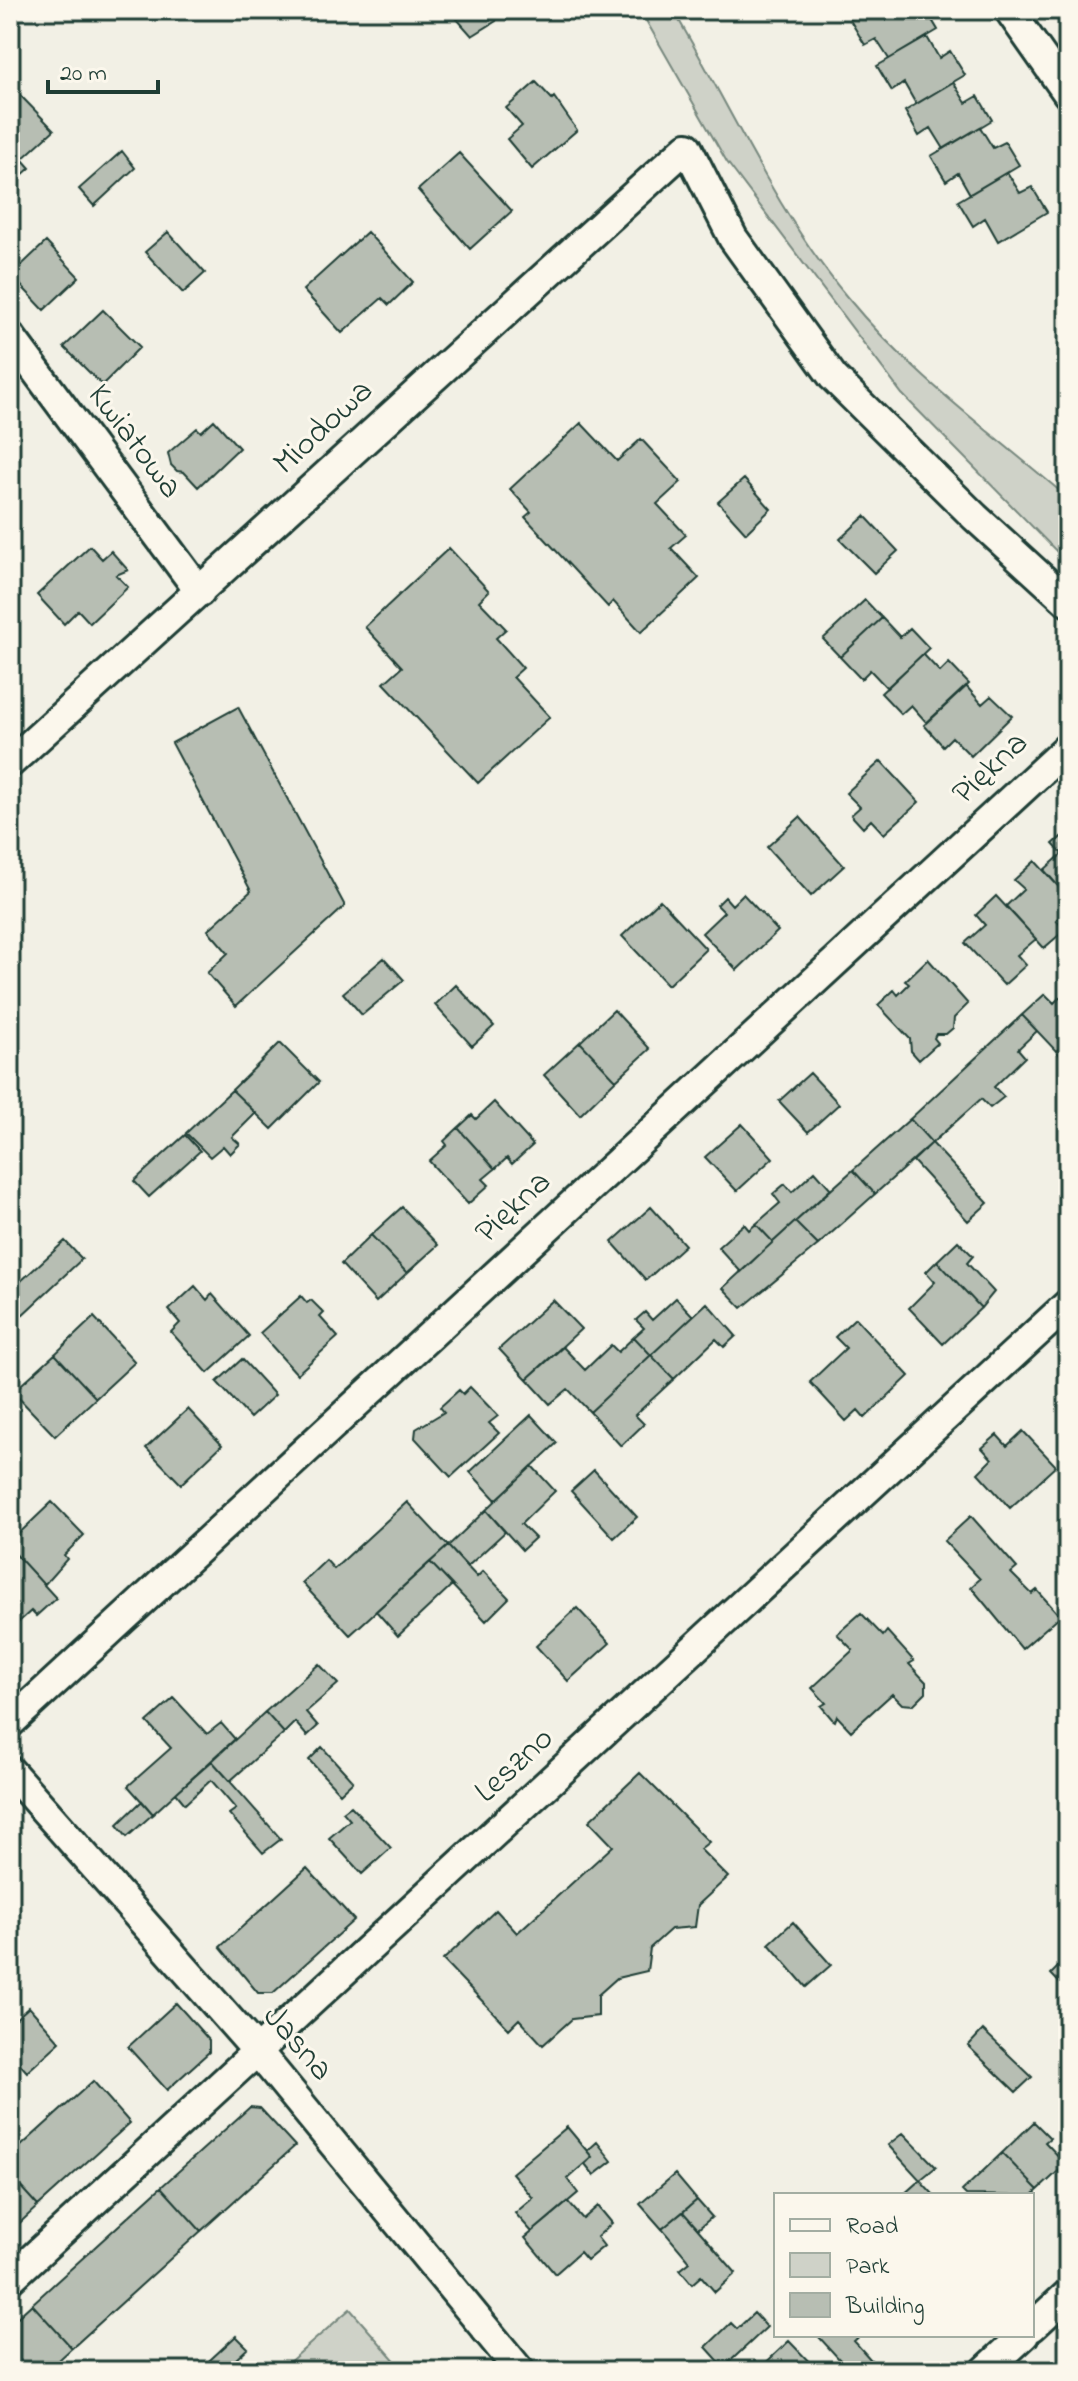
<svg xmlns="http://www.w3.org/2000/svg" width="1078" height="2381" viewBox="0 0 1078 2381" font-family="'Indie Flower',sans-serif">
<style>
.green{fill:#cfd2c8;stroke:#77887e;stroke-width:2}
.building{fill:#b7beb3;stroke:#1f3d34;stroke-width:2}
.lines{fill:none;stroke-linecap:round;stroke-linejoin:round}
.minor-casing{stroke:#1f3d34;stroke-width:34}
.minor{stroke:#fbf7ec;stroke-width:28}
.labels{text-anchor:middle;dominant-baseline:central;stroke-width:6;stroke-linejoin:round;paint-order:stroke}
.street-label{font-size:34px;fill:#1f3d34;stroke:#fbf7ec}
</style>
<rect width="100%" height="100%" fill="#f2f0e5"/>
<filter id="ink" filterUnits="userSpaceOnUse"><feTurbulence type="fractalNoise" baseFrequency=".0125" numOctaves="2"/><feDisplacementMap in="SourceGraphic" scale="16" xChannelSelector="R" yChannelSelector="G"/><feConvolveMatrix kernelMatrix="1 2 1 2 8 2 1 2 1" color-interpolation-filters="sRGB"/></filter>
<g filter="url(#ink)">
<path class="green" d="M 640,10 L 673,10 C 730,106 776,212 847,297 C 911,375 992,433 1068,498 L 1068,563 L 902,394 L 727,162 Z
M 350,2309 L 404,2371 L 279,2371 Z"/>
<path class="building" d="M 449,10 L 502,10 L 496,21 L 472,36 Z
M 866,10 L 910,10 L 912,13 L 926,10 L 938,30 L 889,59 L 876,39 L 865,45 L 850,20 Z
M 927,37 L 939,58 L 950,51 L 965,75 L 916,104 L 904,83 L 892,91 L 877,66 Z
M 536,82 L 552,99 L 554,97 L 577,130 L 532,169 L 507,139 L 522,126 L 506,108 Z
M 953,82 L 966,103 L 978,96 L 992,120 L 944,149 L 931,128 L 919,136 L 905,111 Z
M 17,92 L 54,130 L 22,159 L 30,168 L 10,186 L 10,98 Z
M 980,127 L 993,148 L 1005,142 L 1019,165 L 970,194 L 958,173 L 946,181 L 931,156 Z
M 122,151 L 135,168 L 94,206 L 79,189 Z
M 459,153 L 512,211 L 470,249 L 418,190 Z
M 1007,172 L 1020,193 L 1032,187 L 1047,212 L 998,241 L 985,218 L 973,226 L 958,201 Z
M 168,232 L 205,273 L 183,293 L 145,252 Z
M 367,232 L 413,282 L 389,305 L 382,298 L 342,333 L 303,290 Z
M 46,242 L 79,277 L 44,310 L 11,275 Z
M 103,310 L 140,347 L 102,385 L 64,347 Z
M 214,420 L 239,448 L 198,487 L 184,472 L 177,471 L 171,465 L 168,453 L 197,428 L 201,432 Z
M 581,423 L 617,461 L 641,439 L 681,482 L 657,504 L 686,535 L 671,548 L 699,578 L 641,632 L 613,601 L 608,607 L 525,517 L 531,512 L 510,489 Z
M 744,479 L 771,509 L 746,533 L 718,502 Z
M 865,516 L 898,551 L 874,573 L 840,539 Z
M 90,546 L 102,559 L 111,551 L 128,570 L 116,575 L 128,587 L 90,623 L 78,610 L 64,624 L 37,595 Z
M 449,548 L 489,591 L 479,601 L 506,629 L 496,638 L 523,668 L 513,677 L 550,717 L 478,783 L 384,683 L 402,667 L 365,627 Z
M 865,600 L 882,618 L 840,657 L 823,639 Z
M 882,618 L 900,637 L 910,628 L 929,648 L 887,688 L 870,670 L 861,679 L 840,657 Z
M 923,654 L 940,672 L 949,663 L 969,684 L 927,723 L 911,705 L 901,714 L 881,693 Z
M 966,686 L 982,704 L 991,696 L 1012,716 L 971,756 L 952,737 L 943,746 L 924,725 Z
M 238,707 L 345,906 L 236,1006 L 207,973 L 228,953 L 208,930 L 251,891 L 172,743 Z
M 881,761 L 919,802 L 884,834 L 871,820 L 863,828 L 851,815 L 860,807 L 846,793 Z
M 800,817 L 844,866 L 811,896 L 767,847 Z
M 1068,831 L 1068,897 L 1044,870 L 1062,854 L 1053,844 Z
M 1035,861 L 1068,897 L 1068,909 L 1056,920 L 1065,930 L 1044,948 L 1006,906 L 1024,889 L 1014,880 Z
M 743,894 L 778,931 L 737,970 L 702,933 L 724,912 L 717,905 L 725,897 L 732,905 Z
M 996,896 L 1036,939 L 1017,955 L 1026,965 L 1004,985 L 965,943 L 985,925 L 976,915 Z
M 660,900 L 706,949 L 668,985 L 622,936 Z
M 384,958 L 404,980 L 362,1015 L 343,993 Z
M 928,959 L 968,1004 L 954,1018 L 953,1028 L 946,1034 L 936,1034 L 934,1038 L 938,1043 L 919,1060 L 911,1051 L 910,1039 L 878,1005 L 894,990 L 898,995 L 909,984 L 905,981 Z
M 456,985 L 494,1026 L 472,1046 L 435,1005 Z
M 1045,994 L 1054,1003 L 1060,997 L 1068,1006 L 1065,1015 L 1068,1034 L 1063,1038 L 1067,1042 L 1056,1051 L 1022,1015 Z
M 614,1010 L 650,1049 L 616,1080 L 580,1042 Z
M 1022,1015 L 1037,1031 L 1018,1049 L 1025,1057 L 994,1087 L 1004,1097 L 990,1108 L 981,1099 L 932,1143 L 910,1119 Z
M 1068,1034 L 1068,1064 L 1056,1051 L 1067,1042 L 1063,1038 Z
M 580,1042 L 616,1080 L 580,1115 L 544,1075 Z
M 280,1043 L 319,1082 L 272,1129 L 232,1090 Z
M 810,1073 L 839,1104 L 808,1132 L 779,1101 Z
M 232,1090 L 256,1113 L 232,1137 L 240,1144 L 230,1154 L 223,1146 L 210,1157 L 186,1133 Z
M 494,1102 L 533,1145 L 512,1164 L 507,1158 L 495,1169 L 458,1128 L 472,1115 L 476,1119 Z
M 910,1119 L 932,1143 L 875,1194 L 853,1170 Z
M 742,1124 L 773,1158 L 737,1191 L 705,1157 Z
M 458,1128 L 495,1169 L 483,1179 L 489,1185 L 468,1204 L 429,1161 L 447,1145 L 444,1141 Z
M 185,1135 L 200,1151 L 149,1197 L 134,1181 Z
M 932,1143 L 988,1203 L 968,1221 L 913,1161 Z
M 853,1170 L 875,1194 L 818,1245 L 795,1222 Z
M 815,1171 L 831,1189 L 773,1242 L 756,1224 L 780,1203 L 773,1194 L 785,1184 L 792,1192 Z
M 402,1207 L 438,1245 L 407,1273 L 371,1235 Z
M 651,1207 L 685,1245 L 646,1280 L 612,1242 Z
M 795,1222 L 818,1245 L 742,1308 L 723,1288 Z
M 744,1224 L 749,1230 L 756,1224 L 773,1242 L 741,1272 L 718,1247 Z
M 371,1235 L 407,1273 L 376,1302 L 341,1264 Z
M 65,1241 L 82,1259 L 20,1317 L 10,1306 L 10,1291 Z
M 958,1241 L 973,1256 L 967,1263 L 994,1292 L 981,1308 L 937,1261 Z
M 937,1261 L 981,1308 L 943,1344 L 909,1308 L 935,1282 L 926,1272 Z
M 195,1286 L 207,1300 L 212,1294 L 249,1336 L 208,1373 L 171,1332 L 180,1323 L 169,1310 Z
M 301,1296 L 307,1303 L 311,1300 L 324,1313 L 320,1317 L 338,1337 L 297,1374 L 260,1333 Z
M 676,1298 L 693,1316 L 651,1355 L 634,1337 L 644,1328 L 636,1320 L 645,1312 L 652,1320 Z
M 553,1300 L 581,1329 L 527,1379 L 499,1349 Z
M 707,1303 L 736,1336 L 724,1347 L 716,1339 L 674,1379 L 651,1355 Z
M 94,1317 L 135,1362 L 96,1398 L 55,1354 Z
M 855,1318 L 909,1376 L 865,1418 L 858,1410 L 846,1421 L 810,1382 L 846,1348 L 835,1337 Z
M 634,1337 L 651,1355 L 590,1412 L 568,1389 L 550,1404 L 527,1379 L 563,1347 L 585,1370 L 611,1345 L 618,1352 Z
M 55,1354 L 96,1398 L 55,1436 L 13,1392 Z
M 651,1355 L 674,1379 L 635,1415 L 644,1424 L 621,1446 L 590,1412 Z
M 242,1359 L 275,1395 L 250,1418 L 217,1382 Z
M 470,1387 L 498,1416 L 489,1423 L 499,1433 L 451,1477 L 415,1438 L 416,1429 L 444,1412 L 440,1407 L 459,1390 L 463,1394 Z
M 188,1409 L 222,1445 L 181,1484 L 146,1448 Z
M 531,1415 L 557,1443 L 496,1500 L 470,1472 Z
M 1023,1431 L 1056,1466 L 1010,1508 L 978,1473 L 992,1459 L 982,1448 L 997,1435 L 1007,1446 Z
M 532,1466 L 555,1491 L 521,1524 L 535,1538 L 522,1550 L 486,1510 Z
M 594,1470 L 637,1517 L 614,1538 L 571,1491 Z
M 52,1502 L 84,1535 L 64,1555 L 67,1559 L 44,1585 L 10,1548 L 10,1542 Z
M 407,1502 L 448,1546 L 350,1635 L 302,1583 L 326,1560 L 334,1569 Z
M 486,1510 L 505,1532 L 467,1567 L 448,1546 Z
M 971,1516 L 1017,1568 L 1011,1573 L 1032,1594 L 1037,1590 L 1060,1616 L 1022,1649 L 971,1587 L 980,1579 L 944,1541 Z
M 448,1546 L 477,1577 L 483,1571 L 509,1598 L 486,1621 L 430,1562 Z
M 10,1548 L 56,1598 L 36,1616 L 31,1611 L 10,1630 Z
M 430,1562 L 452,1585 L 398,1636 L 376,1611 Z
M 577,1608 L 610,1643 L 568,1681 L 536,1646 Z
M 861,1613 L 883,1636 L 887,1631 L 914,1661 L 909,1664 L 926,1682 L 926,1692 L 913,1705 L 902,1704 L 892,1694 L 851,1731 L 837,1716 L 835,1721 L 832,1719 L 821,1706 L 826,1703 L 812,1688 L 853,1650 L 837,1634 Z
M 319,1664 L 338,1684 L 306,1712 L 318,1726 L 307,1736 L 295,1722 L 284,1733 L 265,1712 Z
M 174,1698 L 207,1734 L 221,1723 L 235,1739 L 153,1814 L 128,1786 L 171,1748 L 147,1722 Z
M 265,1712 L 284,1733 L 230,1781 L 212,1761 Z
M 322,1747 L 353,1781 L 340,1793 L 309,1760 Z
M 212,1761 L 281,1839 L 263,1853 L 229,1814 L 236,1809 L 211,1780 L 185,1804 L 176,1793 Z
M 640,1773 L 709,1842 L 700,1849 L 728,1877 L 698,1905 L 695,1927 L 671,1929 L 650,1948 L 647,1971 L 617,1978 L 598,1995 L 598,2016 L 572,2019 L 543,2045 L 519,2019 L 509,2029 L 443,1960 L 496,1910 L 517,1933 L 613,1846 L 589,1821 Z
M 142,1801 L 153,1814 L 127,1837 L 117,1825 Z
M 351,1806 L 391,1848 L 362,1874 L 329,1838 L 350,1820 L 343,1812 Z
M 307,1868 L 354,1920 L 273,1993 L 258,1993 L 220,1947 Z
M 793,1922 L 831,1965 L 806,1987 L 769,1944 Z
M 1067,1958 L 1068,1959 L 1068,1992 L 1051,1974 Z
M 176,2003 L 209,2040 L 209,2052 L 167,2090 L 128,2047 Z
M 29,2007 L 60,2042 L 27,2072 L 10,2053 L 10,2024 Z
M 983,2030 L 1032,2077 L 1016,2092 L 968,2046 Z
M 93,2081 L 130,2123 L 38,2206 L 10,2175 L 10,2156 Z
M 250,2107 L 260,2108 L 295,2146 L 201,2231 L 161,2187 Z
M 1034,2122 L 1050,2138 L 1045,2142 L 1066,2164 L 1038,2190 L 1002,2153 Z
M 567,2127 L 592,2157 L 567,2179 L 578,2193 L 532,2232 L 515,2213 L 533,2198 L 512,2173 Z
M 903,2133 L 936,2167 L 920,2180 L 888,2145 Z
M 597,2142 L 612,2161 L 594,2175 L 585,2164 L 592,2157 L 587,2151 Z
M 1002,2153 L 1038,2190 L 1032,2196 L 966,2195 L 962,2191 Z
M 675,2174 L 697,2200 L 662,2229 L 640,2204 Z
M 10,2175 L 38,2206 L 10,2232 Z
M 920,2180 L 934,2195 L 903,2195 Z
M 161,2187 L 201,2231 L 72,2348 L 32,2304 Z
M 697,2200 L 712,2217 L 698,2229 L 683,2212 Z
M 568,2202 L 583,2219 L 598,2206 L 612,2223 L 597,2237 L 604,2246 L 587,2260 L 580,2252 L 555,2274 L 525,2238 Z
M 683,2212 L 736,2273 L 715,2292 L 701,2276 L 692,2284 L 680,2270 L 690,2262 L 662,2229 Z
M 32,2304 L 72,2348 L 47,2371 L 10,2371 L 10,2324 Z
M 754,2313 L 767,2327 L 724,2367 L 706,2347 L 731,2323 L 737,2329 Z
M 861,2335 L 854,2341 L 871,2360 L 859,2371 L 850,2371 L 818,2336 Z
M 236,2336 L 248,2348 L 223,2371 L 198,2371 Z
M 789,2341 L 818,2371 L 759,2369 Z"/>
<g class="lines">
<defs>
<path id="minor" d="M 1009,10 L 1068,94
M 10,336 L 200,592
M 10,763 L 687,147 L 733,238 L 833,377 L 975,517 L 1068,602
M 10,1723 L 1068,747
M 10,1771 L 258,2052 L 520,2371
M 10,2279 L 1068,1304
M 1032,2327 L 1068,2294
M 985,2371 L 1024,2335"/>
</defs>
<use href="#minor" class="minor-casing"/>
<use href="#minor" class="minor"/>
</g>
</g>
<g class="labels">
<g class="street-label">
<text transform="translate(324 428) rotate(-43)">Miodowa</text>
<text transform="translate(134 442) rotate(53)">Kwiatowa</text>
<text transform="translate(991 769) rotate(-43)">Piękna</text>
<text transform="translate(514 1208) rotate(-43)">Piękna</text>
<text transform="translate(515 1766) rotate(-43)">Leszno</text>
<text transform="translate(297 2044) rotate(49)">Jasna</text>
</g>
</g>
<rect width="1078" height="2381" fill="none" stroke="#fbf7ec" stroke-width="40"/>
<rect x="20" y="20" width="1038" height="2341" fill="none" stroke="#1f3d34" stroke-width="3" filter="url(#ink)"/>
<rect x="774" y="2193" width="260" height="144" fill="#fbf7ec" stroke="#a3ada2" stroke-width="2"/>
<rect x="790" y="2219" width="40" height="12" fill="#fbf7ec" stroke="#a3ada2" stroke-width="2"/>
<text x="846" y="2233" font-size="24" fill="#1f3d34">Road</text>
<rect x="790" y="2253" width="40" height="24" fill="#cfd2c8" stroke="#a3ada2" stroke-width="2"/>
<text x="846" y="2273" font-size="24" fill="#1f3d34">Park</text>
<rect x="790" y="2293" width="40" height="24" fill="#b7beb3" stroke="#a3ada2" stroke-width="2"/>
<text x="846" y="2313" font-size="24" fill="#1f3d34">Building</text>
<path d="M48 80v12h110v-12" fill="none" stroke="#1f3d34" stroke-width="4"/>
<text x="60" y="80" font-size="24" fill="#1f3d34" stroke="#fbf7ec" stroke-width="6" paint-order="stroke">20 m</text>
</svg>
